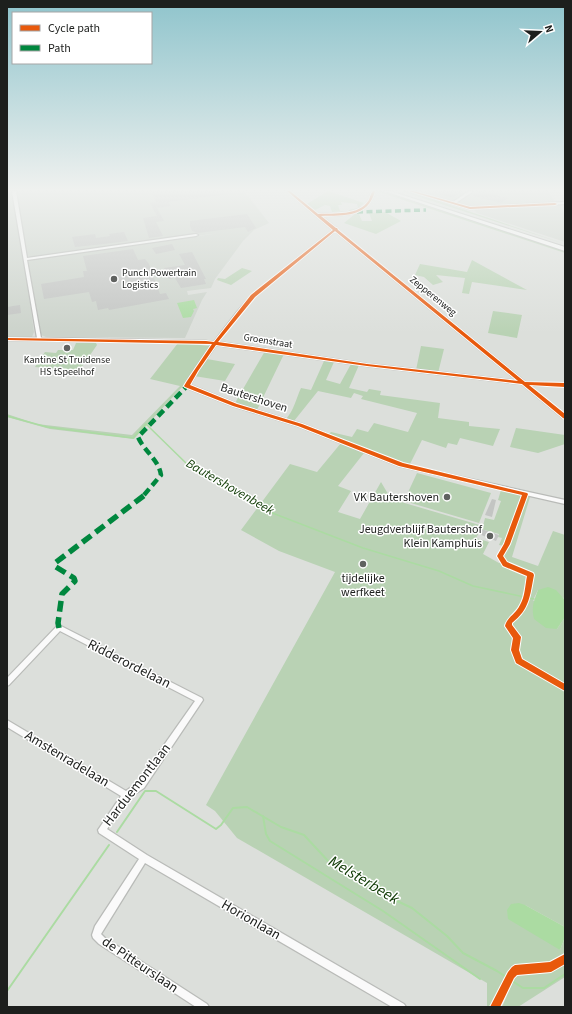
<svg xmlns="http://www.w3.org/2000/svg" width="572" height="1014" viewBox="0 0 572 1014" font-family="'Source Sans 3',sans-serif">
<style>
.built{fill:#ccd3cb}
.green{fill:#b9d2b4;fill-rule:evenodd}
.water{fill:#abdba2}
.lines{fill:none;stroke-linecap:round;stroke-linejoin:round}
.stream-far1{stroke:#abdba2;stroke-width:1.5}
.stream{stroke:#abdba2;stroke-width:2}
.building{fill:#c3c5c3}
.minor-casing{stroke:#b9bbb8;stroke-width:2.5}
.highway-casing{stroke:#b9bbb8;stroke-width:2}
.minor{fill:#fafafa;fill-rule:evenodd}
.highway{fill:#fafafa;fill-rule:evenodd}
.quiet-far2{stroke:#00873e;stroke-width:3.5;stroke-dasharray:6 3.5;stroke-linecap:butt}
.quiet-far1{stroke:#00873e;stroke-width:4.5;stroke-dasharray:8 4.5;stroke-linecap:butt}
.quiet{stroke:#00873e;stroke-width:5.5;stroke-dasharray:11 5.5;stroke-linecap:butt}
.cycleway-casing{stroke:#fff;stroke-width:2}
.cycleway{fill:#e8590c;fill-rule:evenodd}
.poi-dot{fill:#606260;stroke:#fff;stroke-width:1.5}
.labels{text-anchor:middle;dominant-baseline:central;stroke-width:3;stroke-linejoin:round;paint-order:stroke}
.far-poi-label{font-size:10px;fill:#1d1f1d;stroke:#fff;text-anchor:start}
.far-street-label{font-size:10px;fill:#1d1f1d;stroke:#fff}
.street-label{font-size:12px;fill:#1d1f1d;stroke:#fff}
.poi-label{font-size:12px;fill:#1d1f1d;stroke:#fff;text-anchor:end}
.water-label{font-size:13px;font-style:italic;fill:#0d3902;stroke:#fff}
.near-street-label{font-size:14px;fill:#1d1f1d;stroke:#fff}
.near-water-label{font-size:16px;font-style:italic;fill:#0d3902;stroke:#fff}
</style>
<rect width="100%" height="100%" fill="#dcdfdb"/>
<path class="built" d="M 7,191 L 11,191 L 25,266 L 34,332 L 32,337 L 7,337 Z
M 16,191 L 244,191 L 269,223 L 254,230 L 243,241 L 215,279 L 211,288 L 187,291 L 188,295 L 207,292 L 202,300 L 185,338 L 46,337 L 41,335 L 28,261 L 30,260 L 220,233 L 30,257 L 27,255 Z
M 414,191 L 548,191 L 556,204 L 560,204 L 565,215 L 564,217 L 565,242 L 477,213 L 473,209 Z"/>
<path class="green" d="M 328,191 L 364,203 L 354,211 L 349,211 L 349,210 L 358,208 L 357,204 L 341,202 L 342,205 L 338,205 L 340,211 L 345,211 L 332,212 L 330,206 L 325,205 L 315,210 L 307,204 Z
M 376,191 L 381,191 L 565,251 L 565,253 Z
M 401,191 L 409,191 L 565,244 Z
M 385,212 L 401,221 L 376,234 L 344,223 L 355,214 L 359,214 L 362,221 L 372,221 L 369,213 Z
M 472,260 L 527,290 L 472,282 L 469,294 L 462,293 L 465,278 L 436,275 L 443,282 L 433,285 L 424,277 L 415,275 L 420,264 L 467,272 Z
M 242,268 L 252,271 L 231,285 L 217,280 L 218,278 L 225,279 Z
M 493,311 L 522,315 L 517,338 L 488,333 Z
M 76,343 L 96,343 L 97,345 L 79,371 L 35,367 L 45,352 L 56,353 L 58,350 L 73,350 Z
M 178,343 L 211,346 L 183,386 L 134,439 L 50,429 L 7,417 L 7,414 L 37,424 L 132,435 L 180,386 L 150,379 Z
M 421,346 L 444,349 L 438,373 L 416,370 Z
M 265,351 L 284,354 L 257,410 L 235,403 Z
M 207,359 L 235,364 L 225,381 L 194,376 Z
M 324,361 L 334,362 L 326,380 L 340,384 L 351,364 L 359,365 L 349,388 L 367,392 L 369,389 L 381,391 L 380,395 L 440,403 L 438,418 L 469,422 L 469,426 L 500,429 L 493,446 L 460,438 L 457,445 L 448,443 L 446,448 L 422,440 L 409,466 L 329,434 L 331,432 L 352,437 L 357,429 L 368,432 L 374,423 L 408,432 L 417,413 L 361,399 L 363,396 L 354,393 L 351,398 L 318,391 L 294,421 L 286,419 C 294,410 296,399 301,388 L 311,390 Z
M 516,428 L 565,435 L 565,444 L 538,453 L 510,447 Z
M 341,443 L 364,453 L 338,486 L 351,491 L 338,512 L 360,519 L 381,482 L 391,499 L 483,526 L 485,518 L 494,520 L 501,501 L 498,500 L 501,490 L 530,497 L 512,557 L 538,566 L 553,531 L 565,535 L 565,600 L 564,598 L 538,590 L 533,600 L 557,629 L 565,617 L 565,927 L 525,905 L 560,950 L 565,937 L 565,955 L 550,964 L 512,967 L 494,1007 L 487,1007 L 487,983 L 237,838 L 215,811 L 206,805 L 335,572 L 279,551 L 241,530 L 290,464 L 317,472 ZM 481,529 L 499,534 L 498,537 L 502,538 L 499,545 L 504,546 L 503,562 L 499,563 L 483,554 L 489,542 L 476,538 Z
M 417,473 L 491,493 L 479,523 L 404,501 Z
M 565,964 L 565,977 L 518,1007 L 502,1007 L 515,977 L 520,973 L 553,970 Z"/>
<path class="water" d="M 194,300 L 197,308 L 193,309 L 194,311 L 191,317 L 183,318 L 177,303 Z
M 548,587 L 556,590 L 565,600 L 565,617 L 557,629 L 546,628 L 534,619 C 531,607 534,601 538,590 Z
M 519,903 L 525,905 L 565,927 L 565,937 L 560,950 L 508,919 L 507,910 L 511,904 Z"/>
<g class="lines">
<path class="stream-far1" d="M 7,416 L 47,427 L 133,438 L 146,424 L 189,466 L 224,482 L 262,509 L 363,548 L 439,571 L 473,586 L 534,599"/>
<path class="stream" d="M 263,816 L 266,834 L 270,841 L 383,911 L 480,979
M 117,832 L 145,791 L 156,791 L 216,829 L 221,825 L 233,808 L 247,807 L 281,827 L 304,835 L 330,863 L 349,870 L 386,890 L 397,901 L 412,908 L 447,936 L 463,953 L 497,971 L 523,988 L 544,988 L 565,974
M 7,991 L 109,845"/>
</g>
<path class="building" d="M 151,191 L 221,191 L 223,195 L 168,202 L 171,206 L 157,208 L 164,221 L 156,222 L 163,236 L 149,238 L 143,218 L 157,216 L 150,203 L 156,202 Z
M 432,191 L 462,191 L 453,198 L 432,192 Z
M 479,191 L 508,198 L 501,203 L 472,196 Z
M 247,214 L 256,228 L 248,232 L 245,227 L 198,233 L 192,231 L 190,226 L 190,221 Z
M 124,232 L 128,241 L 104,244 L 75,247 L 72,237 L 95,234 L 96,238 L 110,236 L 109,234 Z
M 172,244 L 175,250 L 156,254 L 152,248 Z
M 133,249 L 138,260 L 145,259 L 149,264 L 160,294 L 166,293 L 169,299 L 109,310 L 108,308 L 98,310 L 96,301 L 92,302 L 89,292 L 44,299 L 41,284 L 84,277 L 83,271 L 87,271 L 83,256 Z
M 192,252 L 206,279 L 204,279 L 206,284 L 181,288 L 175,278 L 169,279 L 164,268 L 185,265 L 179,254 Z
M 20,305 L 21,313 L 7,315 L 7,307 Z
M 492,499 L 496,500 L 492,517 L 485,515 Z
M 481,529 L 499,535 L 496,541 L 479,534 Z"/>
<g class="lines">
<defs>
<path id="minor" d="M 12,191 L 16,191 L 27,258 L 196,234 L 198,235 L 196,236 L 27,260 L 41,338 L 206,341 L 214,342 L 237,312 L 252,295 L 333,230 L 287,191 L 289,191 L 318,214 C 335,213 359,216 369,200 C 370,197 371,193 373,191 L 375,191 C 368,218 343,215 321,216 L 336,228 L 337,228 L 337,230 L 525,382 L 565,384 L 565,386 L 528,385 L 565,415 L 565,418 L 563,418 L 522,384 L 367,366 L 216,345 L 198,371 L 190,385 L 237,404 L 302,424 L 402,464 L 565,500 L 565,504 L 399,466 L 298,426 L 233,406 L 185,387 L 185,386 L 187,381 L 212,344 L 206,343 L 7,340 L 7,338 L 37,338 ZM 335,231 L 518,381 L 367,364 L 218,342 L 240,313 L 254,297 Z
M 409,191 L 413,191 L 453,202 L 469,191 L 472,191 L 472,192 L 456,203 L 470,207 L 565,202 L 565,204 L 470,209 Z
M 59,625 L 202,698 L 203,700 L 144,788 L 129,798 L 107,829 L 147,855 L 404,1004 L 406,1007 L 392,1007 L 145,863 L 101,934 L 105,938 L 207,1004 L 209,1007 L 196,1007 L 99,944 L 93,938 L 92,935 L 95,926 L 139,859 L 99,833 L 98,830 L 121,796 L 7,727 L 7,720 L 126,791 L 138,782 L 195,701 L 60,631 L 9,685 L 7,686 L 7,678 L 57,626 Z
M 565,955 L 565,964 L 551,971 L 517,974 L 514,978 L 511,979 L 508,978 L 507,975 L 512,967 L 515,966 L 550,963 Z"/>
<path id="highway" d="M 384,191 L 390,191 L 565,247 L 565,251 Z"/>
</defs>
<use href="#minor" class="minor-casing"/>
<use href="#highway" class="highway-casing"/>
<use href="#minor" class="minor"/>
<use href="#highway" class="highway"/>
<path class="quiet-far2" d="M 357,212 L 426,210"/>
<path class="quiet-far1" d="M 144,495 L 161,475 C 159,460 144,451 138,437 L 187,386"/>
<path class="quiet" d="M 59,628 L 58,623 L 62,594 L 75,581 L 74,578 L 56,567 L 55,563 L 146,494"/>
<defs>
<path id="cycleway" d="M 287,191 L 290,191 L 318,214 C 335,213 359,216 369,200 C 370,197 371,193 373,191 L 375,191 C 368,218 344,215 321,216 L 336,228 L 337,228 L 338,230 L 525,382 L 565,383 L 565,387 L 529,385 L 565,414 L 565,419 L 563,418 L 522,384 L 367,366 L 216,345 L 198,371 L 190,385 L 237,404 L 302,424 L 403,463 L 527,493 L 528,494 L 510,544 L 503,556 L 507,562 L 533,573 L 534,575 C 530,595 530,609 512,623 L 512,625 L 521,637 L 519,650 L 522,659 L 565,684 L 565,691 L 516,663 L 511,650 L 513,638 L 505,626 C 507,617 516,614 520,605 C 525,597 525,586 527,576 L 503,566 L 497,556 L 504,544 L 522,495 L 399,466 L 298,426 L 233,406 L 185,387 L 184,386 L 187,381 L 212,344 L 7,340 L 7,338 L 206,341 L 214,342 L 251,295 L 333,230 ZM 335,231 L 518,381 L 367,364 L 218,342 L 255,297 Z
M 409,191 L 413,191 L 470,207 L 555,203 L 557,204 L 555,205 L 470,209 Z
M 565,954 L 565,964 L 551,972 L 517,975 L 514,978 L 500,1007 L 490,1007 L 508,972 L 512,967 L 515,965 L 550,962 Z"/>
</defs>
<use href="#cycleway" class="cycleway-casing"/>
<use href="#cycleway" class="cycleway"/>
</g>
<linearGradient id="sky" x2="0" y2="1"><stop stop-color="#8fc4cc"/><stop offset="0.57" stop-color="#eff1ef"/><stop offset="1" stop-color="#eff1ef" stop-opacity="0"/></linearGradient>
<rect width="572" height="333" fill="url(#sky)"/>
<g class="poi-dot">
<circle cx="114" cy="279" r="4"/>
<circle cx="67" cy="348" r="4"/>
<circle cx="447" cy="497" r="4"/>
<circle cx="490" cy="536" r="4"/>
<circle cx="363" cy="564" r="4"/>
</g>
<g class="labels">
<g class="far-poi-label">
<text x="122" y="273">Punch Powertrain<tspan x="122" dy="12">Logistics</tspan></text>
<text x="67" y="360" text-anchor="middle">Kantine St Truidense<tspan x="67" dy="12">HS tSpeelhof</tspan></text>
</g>
<g class="far-street-label">
<text transform="translate(433 296) rotate(39)">Zepperenweg</text>
<text transform="translate(268 341) rotate(9)">Groenstraat</text>
</g>
<g class="street-label">
<text transform="translate(254 398) rotate(18)">Bautershoven</text>
</g>
<g class="poi-label">
<text x="439" y="497">VK Bautershoven</text>
<text x="482" y="529">Jeugdverblijf Bautershof<tspan x="482" dy="14">Klein Kamphuis</tspan></text>
<text x="363" y="578" text-anchor="middle">tijdelijke<tspan x="363" dy="14">werfkeet</tspan></text>
</g>
<g class="water-label">
<text transform="translate(230 487) rotate(30)">Bautershovenbeek</text>
</g>
<g class="near-street-label">
<text transform="translate(129 664) rotate(27)">Ridderordelaan</text>
<text transform="translate(67 759) rotate(31)">Amstenradelaan</text>
<text transform="translate(137 785) rotate(-52)">Harduemontlaan</text>
<text transform="translate(251 920) rotate(30)">Horionlaan</text>
<text transform="translate(140 965) rotate(34)">de Pitteurslaan</text>
</g>
<g class="near-water-label">
<text transform="translate(364 880) rotate(31)">Melsterbeek</text>
</g>
</g>
<rect width="572" height="1014" fill="none" stroke="#1d1f1d" stroke-width="16"/>
<rect x="12" y="12" width="140" height="52" fill="#ffffff" stroke="#a5a5a5"/>
<rect x="20" y="25" width="20" height="6" fill="#e8590c" stroke="#a5a5a5"/>
<text x="48" y="32" font-size="12" fill="#1d1f1d">Cycle path</text>
<rect x="20" y="45" width="20" height="6" fill="#00873e" stroke="#a5a5a5"/>
<text x="48" y="52" font-size="12" fill="#1d1f1d">Path</text>
<g transform="translate(540 32) rotate(71)" stroke="#ffffff" stroke-width="3" paint-order="stroke">
<path d="M0-3L7 15L0 10L-7 15Z" fill="#1d1f1d"/>
<text y="-6" font-size="11" font-weight="bold" text-anchor="middle" fill="#1d1f1d">N</text>
</g>
</svg>
